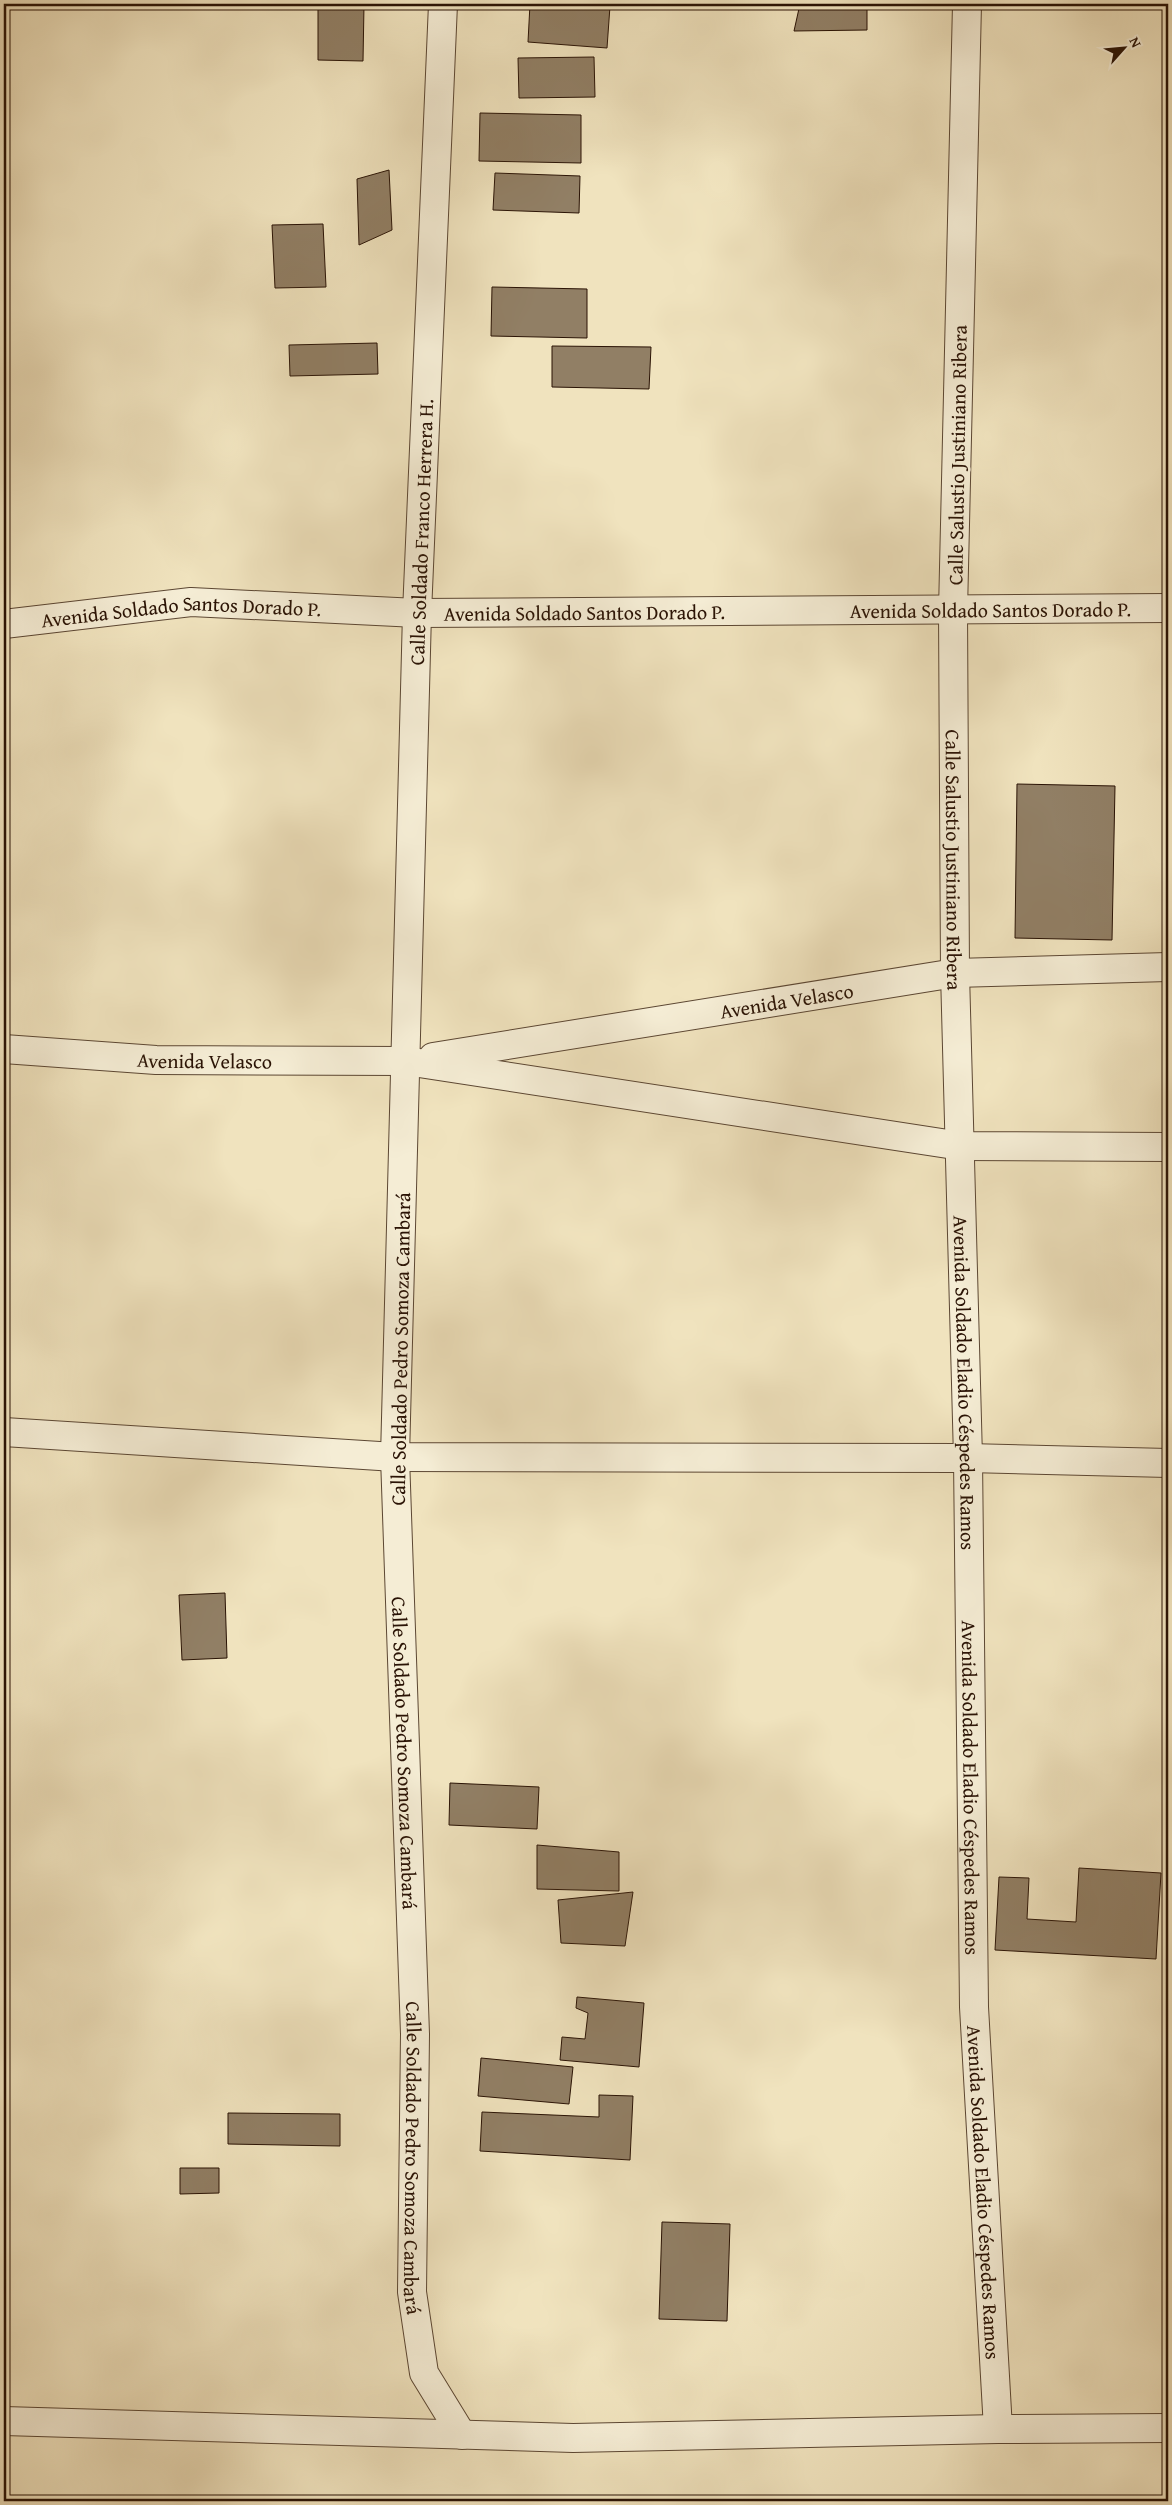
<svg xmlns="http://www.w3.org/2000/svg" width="1172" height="2505" viewBox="0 0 1172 2505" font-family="'Gentium Book Plus',serif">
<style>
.building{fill:#917f65;stroke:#2a1305}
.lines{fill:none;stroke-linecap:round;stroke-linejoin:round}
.minor-casing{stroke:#5c4733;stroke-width:30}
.minor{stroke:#f5edd5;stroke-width:28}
.labels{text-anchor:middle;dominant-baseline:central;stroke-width:5;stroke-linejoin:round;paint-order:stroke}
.street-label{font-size:20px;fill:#2a1305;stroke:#f5edd5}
</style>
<rect width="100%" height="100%" fill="#f0e3be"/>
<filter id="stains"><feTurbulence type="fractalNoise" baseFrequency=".004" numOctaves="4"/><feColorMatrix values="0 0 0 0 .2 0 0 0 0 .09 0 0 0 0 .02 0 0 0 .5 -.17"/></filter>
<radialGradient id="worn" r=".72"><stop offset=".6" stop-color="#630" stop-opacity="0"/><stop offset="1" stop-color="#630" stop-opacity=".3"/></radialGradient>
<path class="building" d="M 530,4 L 610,6 L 607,48 L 528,42 Z
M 800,4 L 867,4 L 867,30 L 794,31 Z
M 318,5 L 364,5 L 363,61 L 318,60 Z
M 594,57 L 595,97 L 519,98 L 518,58 Z
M 480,113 L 581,115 L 581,163 L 479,161 Z
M 389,170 L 392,230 L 359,245 L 357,179 Z
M 495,173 L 580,176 L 579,213 L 493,210 Z
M 323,224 L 326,287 L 275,288 L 272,225 Z
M 492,287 L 587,289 L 587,338 L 491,336 Z
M 377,343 L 378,374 L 290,376 L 289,345 Z
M 552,346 L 651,347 L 649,389 L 552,387 Z
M 1017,784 L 1115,786 L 1112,940 L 1015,938 Z
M 225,1593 L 227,1658 L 182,1660 L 179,1595 Z
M 450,1783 L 539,1787 L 537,1829 L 449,1825 Z
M 537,1845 L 619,1852 L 619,1891 L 537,1889 Z
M 1079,1868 L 1161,1873 L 1156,1959 L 995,1950 L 999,1877 L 1029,1878 L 1027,1919 L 1076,1922 Z
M 633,1892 L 625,1946 L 561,1943 L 558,1900 Z
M 577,1997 L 644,2003 L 639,2067 L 560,2060 L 562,2037 L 585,2039 L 588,2013 L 576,2008 Z
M 481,2058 L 573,2067 L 569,2104 L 478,2096 Z
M 599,2095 L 633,2096 L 630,2160 L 480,2151 L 482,2112 L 599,2117 Z
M 228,2113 L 340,2114 L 340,2146 L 228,2144 Z
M 180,2168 L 219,2168 L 219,2193 L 180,2194 Z
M 662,2222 L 730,2224 L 727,2321 L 659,2319 Z"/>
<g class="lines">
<defs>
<g id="minor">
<path id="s1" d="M 443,4 L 417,613 L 395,1457 L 415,2034 L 412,2292 L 424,2373 L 462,2435"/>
<path id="s2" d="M 967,4 L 953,611 L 955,973 L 968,1458 L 974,2007 L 998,2429"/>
<path id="s3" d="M 4,624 L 191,602 L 417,613 L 1168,608"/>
<path id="s4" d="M 4,1049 L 156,1060 L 406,1061 L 961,1146 L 1168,1147"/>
<path id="s5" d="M 433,1057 L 955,973 L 1168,967"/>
<path d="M 4,1432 L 395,1457 L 968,1458 L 1168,1463"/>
<path d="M 4,2421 L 573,2438 L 998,2429 L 1168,2428"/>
</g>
</defs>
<use href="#minor" class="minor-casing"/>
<use href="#minor" class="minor"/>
</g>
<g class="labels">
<g class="street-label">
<text transform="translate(957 455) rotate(-89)">Calle Salustio Justiniano Ribera</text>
<text transform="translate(421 532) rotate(-88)">Calle Soldado Franco Herrera H.</text>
<text stroke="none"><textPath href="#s3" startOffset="988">Avenida Soldado Santos Dorado P.</textPath></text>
<text stroke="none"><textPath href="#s3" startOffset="582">Avenida Soldado Santos Dorado P.</textPath></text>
<text stroke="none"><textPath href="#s3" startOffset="178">Avenida Soldado Santos Dorado P.</textPath></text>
<text stroke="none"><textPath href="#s2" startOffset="856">Calle Salustio Justiniano Ribera</textPath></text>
<text stroke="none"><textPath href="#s5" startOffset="358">Avenida Velasco</textPath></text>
<text stroke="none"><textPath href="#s4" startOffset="201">Avenida Velasco</textPath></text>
<text transform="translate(400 1349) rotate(-89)">Calle Soldado Pedro Somoza Cambará</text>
<text stroke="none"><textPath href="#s2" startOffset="1379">Avenida Soldado Eladio Céspedes Ramos</textPath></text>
<text stroke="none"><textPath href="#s1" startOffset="1750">Calle Soldado Pedro Somoza Cambará</textPath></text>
<text stroke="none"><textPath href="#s2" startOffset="1784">Avenida Soldado Eladio Céspedes Ramos</textPath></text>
<text stroke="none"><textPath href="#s1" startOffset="2155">Calle Soldado Pedro Somoza Cambará</textPath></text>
<text stroke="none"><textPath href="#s2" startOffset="2189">Avenida Soldado Eladio Céspedes Ramos</textPath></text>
</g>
</g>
<rect width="1172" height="2505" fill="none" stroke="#f0e3be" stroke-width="20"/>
<rect x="5" y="5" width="1162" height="2495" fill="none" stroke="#2a1305" stroke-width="2.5"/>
<rect x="10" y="10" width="1152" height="2485" fill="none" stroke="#2a1305"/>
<g transform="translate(1124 48) rotate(63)" stroke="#f5edd5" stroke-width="4" paint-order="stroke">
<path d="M0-4L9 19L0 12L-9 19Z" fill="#2a1305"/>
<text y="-8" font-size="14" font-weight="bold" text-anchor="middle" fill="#2a1305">N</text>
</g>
<rect width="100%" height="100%" filter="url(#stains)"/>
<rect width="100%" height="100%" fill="url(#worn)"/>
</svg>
